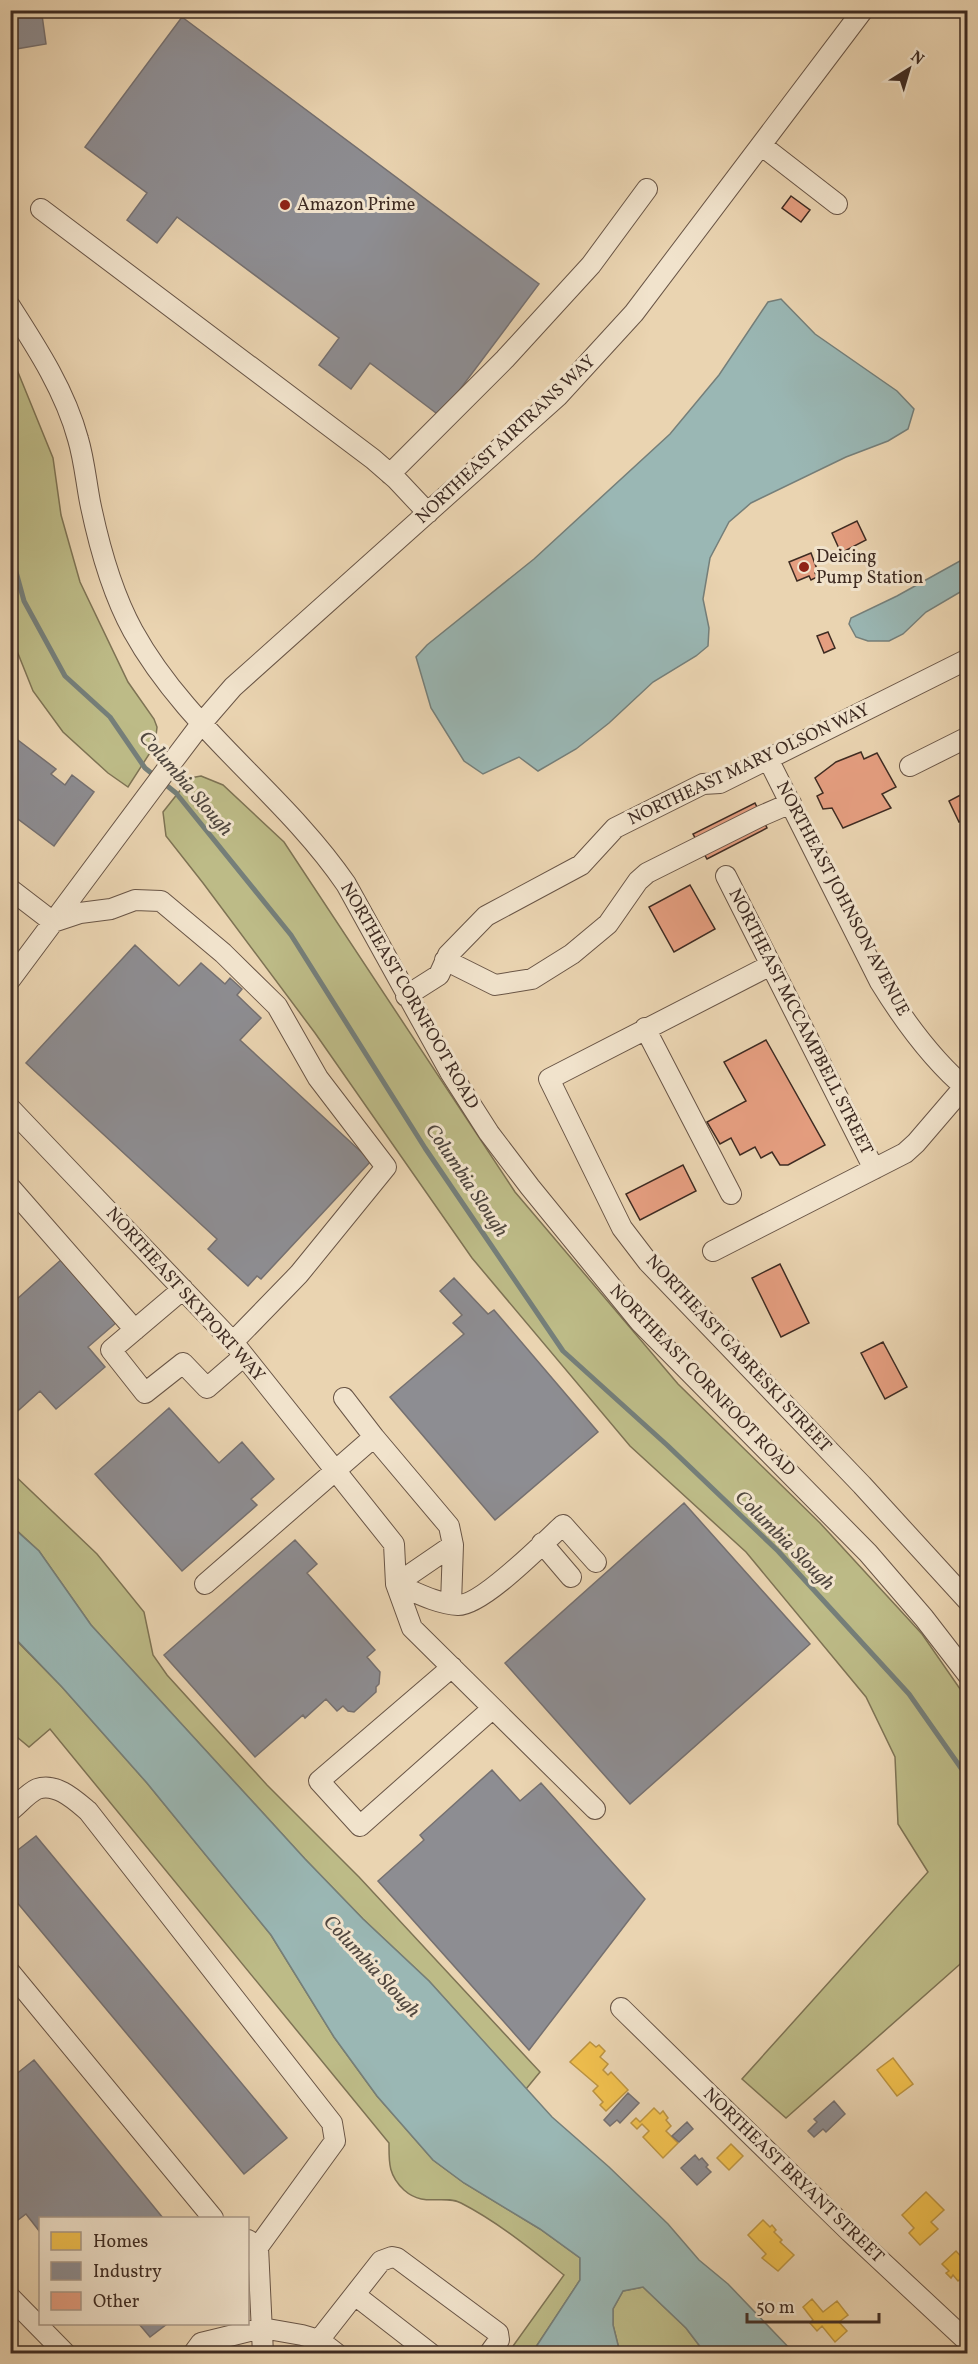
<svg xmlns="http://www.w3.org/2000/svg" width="978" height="2364" viewBox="0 0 978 2364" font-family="Vollkorn,serif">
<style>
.green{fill:#bdbb87;stroke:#7e7354;stroke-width:1.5}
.water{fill:#9ab7b4;stroke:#757f7a;stroke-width:1.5}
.homes{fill:#f2c14e;stroke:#bc9441;stroke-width:1.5}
.industry{fill:#8d8d92;stroke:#757070;stroke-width:1.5}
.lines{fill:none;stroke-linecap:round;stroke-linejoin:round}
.stream{stroke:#757f7a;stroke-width:5}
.building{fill:#e59e80;stroke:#3e2b22;stroke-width:1.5}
.minor-casing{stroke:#695546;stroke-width:22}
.minor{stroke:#f1e3cc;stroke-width:20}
.poi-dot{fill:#8f2418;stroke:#f1e3cc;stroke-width:2}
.labels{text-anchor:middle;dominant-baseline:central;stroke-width:6;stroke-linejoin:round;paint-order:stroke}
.poi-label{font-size:18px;fill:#3e2b22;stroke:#f1e3cc;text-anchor:start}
.street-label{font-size:18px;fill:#3e2b22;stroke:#f1e3cc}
.water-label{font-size:20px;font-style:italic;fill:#50473f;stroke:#f1e3cc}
</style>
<rect width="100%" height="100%" fill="#ead4b1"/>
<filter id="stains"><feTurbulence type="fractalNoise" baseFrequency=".00333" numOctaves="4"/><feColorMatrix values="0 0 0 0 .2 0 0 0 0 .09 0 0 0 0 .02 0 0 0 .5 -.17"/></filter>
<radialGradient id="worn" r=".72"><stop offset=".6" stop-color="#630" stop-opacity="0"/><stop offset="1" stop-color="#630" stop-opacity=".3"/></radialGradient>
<path class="green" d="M 11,355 L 53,458 L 61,515 L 80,582 L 128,682 L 154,719 L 157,727 L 155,745 L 128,787 L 108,773 L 63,732 L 33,691 L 11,636 Z
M 201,776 L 223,785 L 284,842 L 515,1192 L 678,1384 L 820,1523 L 922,1634 L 967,1699 L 967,1958 L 786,2118 L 742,2079 L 928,1872 L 898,1824 L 895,1757 L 866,1697 L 746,1552 L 630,1446 L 472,1258 L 315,1033 L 203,883 L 166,836 L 163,812 L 190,778 Z
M 10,1471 L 97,1554 L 144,1612 L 153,1655 L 167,1675 L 267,1785 L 359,1877 L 540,2072 L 526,2089 L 429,1981 L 363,1919 L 305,1859 L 91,1625 L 39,1551 L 11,1525 Z
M 10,1634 L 62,1687 L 147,1783 L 271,1935 L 334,2037 L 377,2096 L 433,2160 L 464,2183 L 540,2229 L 580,2258 L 580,2280 L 532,2353 L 508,2353 L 564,2275 C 532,2250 498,2222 461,2203 C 443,2194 424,2208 404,2190 C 388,2175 389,2162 389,2143 L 50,1729 L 29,1747 L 11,1732 Z
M 643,2287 L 686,2328 L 705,2353 L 620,2353 L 613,2325 L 613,2309 L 623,2291 Z"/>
<path class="water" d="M 781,299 L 815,334 L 897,391 L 914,409 L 908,429 L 888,441 L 846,457 L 751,503 L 729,522 L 710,558 L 703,599 L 709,628 L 708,646 L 696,656 L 653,682 L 609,723 L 576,749 L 538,771 L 519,757 L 483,774 L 464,761 L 431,708 L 416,657 L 427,645 L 534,559 L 670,434 L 719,375 L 768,302 Z
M 967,557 L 967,588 L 926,612 L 903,634 L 889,641 L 868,641 L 856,637 L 849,624 L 851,618 L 897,596 Z
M 10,1525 L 39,1551 L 91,1625 L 305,1859 L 363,1919 L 429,1981 L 552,2117 L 609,2167 L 668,2224 L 699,2260 L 728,2284 L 794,2353 L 705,2353 L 686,2328 L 643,2287 L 623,2291 L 613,2309 L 613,2325 L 620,2353 L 532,2353 L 580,2280 L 580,2258 L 540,2229 L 464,2183 L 433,2160 L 377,2096 L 334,2037 L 271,1935 L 147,1783 L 62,1687 L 11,1634 Z"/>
<path class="homes" d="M 590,2042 L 596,2047 L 599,2045 L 605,2051 L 600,2057 L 608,2064 L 603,2070 L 608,2075 L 611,2072 L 628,2090 L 606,2111 L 600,2105 L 603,2102 L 593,2091 L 598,2086 L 570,2062 Z
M 893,2058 L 913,2084 L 897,2096 L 877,2070 Z
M 654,2108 L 660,2114 L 663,2111 L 668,2118 L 666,2120 L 671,2126 L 666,2131 L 678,2143 L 663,2158 L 643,2137 L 649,2131 L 642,2124 L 637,2129 L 631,2123 L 636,2118 L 640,2122 Z
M 731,2144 L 743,2156 L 729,2170 L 717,2158 Z
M 926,2192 L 944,2210 L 931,2222 L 938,2229 L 920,2245 L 909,2233 L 914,2228 L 902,2215 Z
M 763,2220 L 770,2227 L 772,2225 L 776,2230 L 774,2232 L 782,2240 L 780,2242 L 794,2255 L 778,2271 L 762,2258 L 766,2254 L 748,2235 Z
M 956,2251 L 966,2262 L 968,2260 L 968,2272 L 958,2281 L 953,2275 L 951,2278 L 946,2273 L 949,2271 L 942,2264 Z
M 812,2299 L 823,2312 L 837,2301 L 848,2315 L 839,2322 L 847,2331 L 835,2342 L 822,2326 L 817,2331 L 810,2323 L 813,2320 L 803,2307 Z"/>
<path class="industry" d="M 10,10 L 37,10 L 42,15 L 46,44 L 10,50 Z
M 182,17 L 539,284 L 440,416 L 370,363 L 351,389 L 319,365 L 339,338 L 177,217 L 157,243 L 127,220 L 147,193 L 85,147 Z
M 10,734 L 56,769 L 51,774 L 65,785 L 72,775 L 94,792 L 54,846 L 10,813 Z
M 135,945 L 179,986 L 201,963 L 225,984 L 230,978 L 242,989 L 237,995 L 261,1018 L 240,1040 L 371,1161 L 261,1279 L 257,1276 L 248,1286 L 208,1249 L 217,1239 L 26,1063 Z
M 62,1259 L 117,1322 L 88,1347 L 105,1367 L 56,1409 L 40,1391 L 11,1417 L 10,1292 L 17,1299 Z
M 454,1278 L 488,1314 L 494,1310 L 598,1432 L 495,1520 L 390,1397 L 464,1334 L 453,1323 L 462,1315 L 440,1291 Z
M 169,1408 L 219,1463 L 242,1442 L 274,1479 L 251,1499 L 257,1505 L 182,1571 L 95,1474 Z
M 684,1503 L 810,1644 L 630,1804 L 505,1663 Z
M 295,1540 L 317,1564 L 307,1573 L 375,1650 L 367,1657 L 380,1672 L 379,1684 L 376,1687 L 376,1692 L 354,1712 L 348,1711 L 343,1706 L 337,1711 L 326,1699 L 305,1718 L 303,1715 L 255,1757 L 164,1655 Z
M 492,1770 L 520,1801 L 541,1783 L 645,1899 L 529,2050 L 378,1881 L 424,1840 L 420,1835 Z
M 36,1836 L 287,2138 L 244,2174 L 10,1894 L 10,1856 Z
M 34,2060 L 163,2218 L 40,2218 L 40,2232 L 26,2214 L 10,2226 L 10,2079 Z
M 628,2093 L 639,2103 L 620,2123 L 617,2120 L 610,2126 L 604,2120 Z
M 834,2101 L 845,2114 L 826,2132 L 823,2129 L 814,2137 L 808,2131 L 817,2122 L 814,2119 Z
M 687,2122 L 693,2129 L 679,2142 L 672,2136 Z
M 695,2155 L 699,2160 L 702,2158 L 708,2165 L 706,2167 L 711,2172 L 697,2185 L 681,2168 Z
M 139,2324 L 167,2324 L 150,2337 Z"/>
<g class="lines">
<path class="stream" d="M 10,550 L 24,601 L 65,676 L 110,717 L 145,768 L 176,793 L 291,935 L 425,1148 L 563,1351 L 667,1445 L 778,1551 L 909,1694 L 968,1778"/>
</g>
<path class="building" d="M 791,196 L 810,210 L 801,222 L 782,208 Z
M 857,521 L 866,540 L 841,553 L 832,533 Z
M 811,553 L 818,572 L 815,573 L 817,577 L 811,580 L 809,576 L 797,581 L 789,562 Z
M 828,632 L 835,648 L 824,653 L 817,636 Z
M 861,752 L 864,759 L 877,753 L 896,787 L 882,794 L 891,808 L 843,828 L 832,808 L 823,809 L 817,796 L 823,793 L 815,778 L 836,762 Z
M 968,791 L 968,818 L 959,822 L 949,801 Z
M 755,803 L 767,828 L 707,859 L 693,834 Z
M 690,885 L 715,929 L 674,952 L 649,907 Z
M 766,1040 L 825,1145 L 788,1165 L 780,1165 L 772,1152 L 761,1158 L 755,1147 L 740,1155 L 731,1138 L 720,1144 L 707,1122 L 746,1101 L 724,1062 Z
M 683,1165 L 696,1191 L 640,1220 L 626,1194 Z
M 780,1264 L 809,1323 L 781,1337 L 752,1278 Z
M 883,1342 L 907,1387 L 885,1399 L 861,1353 Z"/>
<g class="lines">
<defs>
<path id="minor" d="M 761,145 L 837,204
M 41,209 L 373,459 L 396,479 L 428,513
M 10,306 C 37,348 65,391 78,439 C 84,459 86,481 90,502 C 99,546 111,591 133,631 C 187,729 283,792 346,884 L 450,1072 L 489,1133 L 530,1187 L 640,1322 L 868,1553 L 924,1618 L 968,1675
M 390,474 L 505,359 L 591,265 L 647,189
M 768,759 L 880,982 C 904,1021 932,1060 968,1090
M 910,766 L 968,737
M 726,876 L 874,1169
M 10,889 L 53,922 L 80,913 L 111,909 L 135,900 L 161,901 L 223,953 L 277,1006 L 318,1078 L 386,1167 L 299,1274 L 233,1342
M 445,960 L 495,985 L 532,979 L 572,954 L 608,924 L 638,881 L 647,873 L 761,816 L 791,803
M 771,965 L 549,1079 L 622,1228 L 648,1262 L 862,1485 L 968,1601
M 10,980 L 173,761 L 201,724 L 233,687 L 558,396 L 634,313 L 863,10
M 406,996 L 439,975 L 448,955 L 486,916 L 581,865 L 615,828 L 703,784 L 720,783 L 968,659
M 645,1028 L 731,1194
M 10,1108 L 233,1342 L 394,1544 L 396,1584 L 412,1628 L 595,1809
M 10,1187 L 135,1330
M 713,1251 L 905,1153 L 916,1143 L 964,1087
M 183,1289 L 111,1350 L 145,1393 L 183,1363 L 207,1388 L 244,1356
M 344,1398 L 374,1437
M 542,1543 L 571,1577
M 205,1584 L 374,1437 L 449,1526 L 453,1545 L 451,1604
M 396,1584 C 415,1592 437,1604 458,1605 C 482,1606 543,1543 563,1525 L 596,1562
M 396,1584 L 453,1545
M 452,1667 L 319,1781 L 360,1826 L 493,1708
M 10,1811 C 18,1805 28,1793 37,1789 C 56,1782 75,1800 88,1811 L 332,2123 L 335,2141 L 258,2247 L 248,2240
M 10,1972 L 213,2218
M 621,2008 L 850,2232 L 968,2342
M 258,2247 L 263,2354
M 355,2295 L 431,2354
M 10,2297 L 66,2354
M 319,2340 L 381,2261 L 392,2257 L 397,2258 L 498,2333 L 499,2340 L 489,2354
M 193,2354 L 201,2343 L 262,2328 L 302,2335 L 319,2340 L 337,2354"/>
</defs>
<use href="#minor" class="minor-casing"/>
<use href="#minor" class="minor"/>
</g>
<g class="poi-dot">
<circle cx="285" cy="205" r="6"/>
<circle cx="804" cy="567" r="6"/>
</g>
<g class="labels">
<g class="poi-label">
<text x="297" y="205">Amazon Prime</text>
<text x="816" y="557">Deicing<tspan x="816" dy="21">Pump Station</tspan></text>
</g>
<g class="street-label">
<text transform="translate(506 440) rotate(-43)">NORTHEAST AIRTRANS WAY</text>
<text transform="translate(749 765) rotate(-25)">NORTHEAST MARY OLSON WAY</text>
<text transform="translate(842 899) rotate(62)">NORTHEAST JOHNSON AVENUE</text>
<text transform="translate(409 996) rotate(60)">NORTHEAST CORNFOOT ROAD</text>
<text transform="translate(800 1022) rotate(63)">NORTHEAST MCCAMPBELL STREET</text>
<text transform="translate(185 1295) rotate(48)">NORTHEAST SKYPORT WAY</text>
<text transform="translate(738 1354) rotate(47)">NORTHEAST GABRESKI STREET</text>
<text transform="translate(702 1381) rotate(46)">NORTHEAST CORNFOOT ROAD</text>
<text transform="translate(793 2176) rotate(44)">NORTHEAST BRYANT STREET</text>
</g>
<g class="water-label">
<text transform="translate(185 784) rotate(49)">Columbia Slough</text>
<text transform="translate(466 1181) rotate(56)">Columbia Slough</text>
<text transform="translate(784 1541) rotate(45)">Columbia Slough</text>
<text transform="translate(371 1967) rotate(47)">Columbia Slough</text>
</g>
</g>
<rect width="978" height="2364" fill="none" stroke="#ead4b1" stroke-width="36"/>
<rect x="12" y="12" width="954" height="2340" fill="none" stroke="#3e2b22" stroke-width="3"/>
<rect x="18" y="18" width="942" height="2328" fill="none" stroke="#3e2b22" stroke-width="1.5"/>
<rect x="39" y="2217" width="210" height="108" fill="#f1e3cc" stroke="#a99988" stroke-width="1.5"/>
<rect x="51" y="2232" width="30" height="18" fill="#f2c14e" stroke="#a99988" stroke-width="1.5"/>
<text x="93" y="2247" font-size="18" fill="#3e2b22">Homes</text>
<rect x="51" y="2262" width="30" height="18" fill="#8d8d92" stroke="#a99988" stroke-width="1.5"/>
<text x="93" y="2277" font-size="18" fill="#3e2b22">Industry</text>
<rect x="51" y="2292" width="30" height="18" fill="#e59e80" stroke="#a99988" stroke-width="1.5"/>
<text x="93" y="2307" font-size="18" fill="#3e2b22">Other</text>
<g transform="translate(909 69) rotate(37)" stroke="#f1e3cc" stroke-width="4.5" paint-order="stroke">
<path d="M0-4.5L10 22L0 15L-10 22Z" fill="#3e2b22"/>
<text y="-9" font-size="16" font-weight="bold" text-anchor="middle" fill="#3e2b22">N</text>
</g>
<path d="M747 2313v9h132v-9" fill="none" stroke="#3e2b22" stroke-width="3"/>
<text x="756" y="2313" font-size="18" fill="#3e2b22" stroke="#f1e3cc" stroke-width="4.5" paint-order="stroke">50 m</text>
<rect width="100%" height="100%" filter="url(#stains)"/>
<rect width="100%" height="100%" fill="url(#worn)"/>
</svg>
